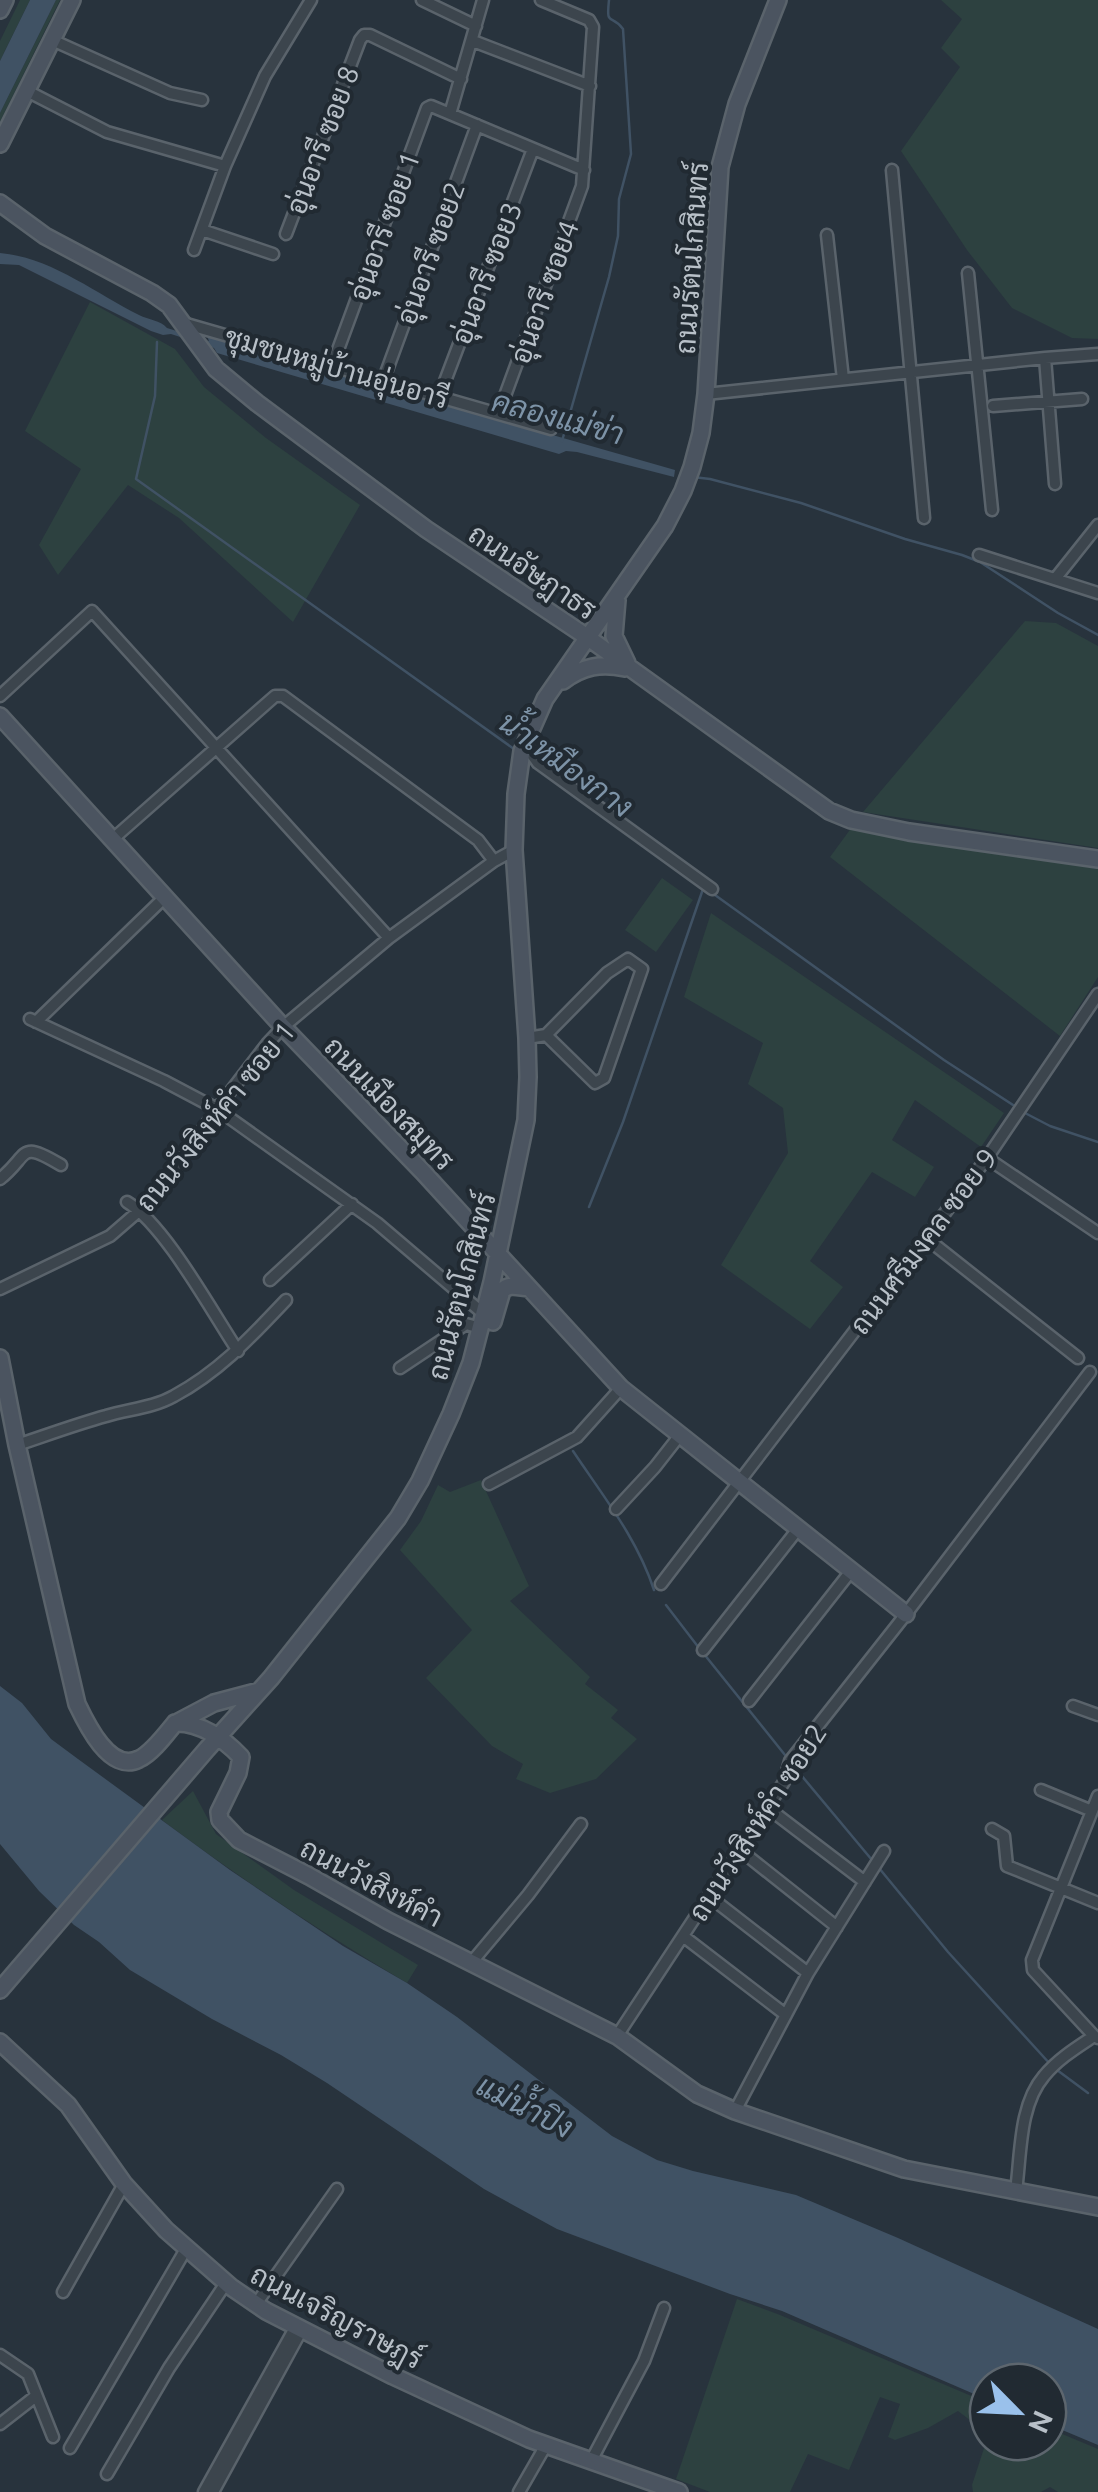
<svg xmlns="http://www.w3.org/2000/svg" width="1098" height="2492" viewBox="0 0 1098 2492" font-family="Ubuntu,Sarabun,sans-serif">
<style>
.green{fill:#2d4140}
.water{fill:#405264}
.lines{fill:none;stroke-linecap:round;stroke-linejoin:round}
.stream{stroke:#405264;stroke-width:2.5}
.street-casing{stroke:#5a636b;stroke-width:15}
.secondary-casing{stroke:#5a636b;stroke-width:20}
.street{stroke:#3c454d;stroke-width:10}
.secondary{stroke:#4b5460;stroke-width:15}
.labels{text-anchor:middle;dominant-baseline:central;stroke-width:8;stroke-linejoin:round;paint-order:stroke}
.street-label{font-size:28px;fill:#b8c0c8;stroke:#212a32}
.water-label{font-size:30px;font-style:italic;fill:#7d93a7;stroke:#212a32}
</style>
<rect width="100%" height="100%" fill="#28333d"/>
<path class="green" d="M 20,0 L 30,0 L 0,61 L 0,41 Z
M 56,0 L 60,0 L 0,122 L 0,113 Z
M 941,0 L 1098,0 L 1098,339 L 1072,338 L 1012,308 L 967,250 L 901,151 L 960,67 L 941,48 L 962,19 Z
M 90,302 L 175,349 L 204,387 L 266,438 L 360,505 L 293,622 L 179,518 L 128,485 L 58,575 L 39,545 L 81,469 L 25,431 Z
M 1025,621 L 1056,623 L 1098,646 L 1098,848 L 863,812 Z
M 852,827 L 1098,869 L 1098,977 L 1060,1036 L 830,857 Z
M 662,878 L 693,900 L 656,952 L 625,930 Z
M 711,913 L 1004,1113 L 981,1147 L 915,1100 L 892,1140 L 934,1167 L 915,1197 L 872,1172 L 810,1261 L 843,1287 L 810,1329 L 721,1265 L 788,1153 L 783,1108 L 748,1084 L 763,1043 L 684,997 Z
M 481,1480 L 529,1586 L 510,1601 L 590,1677 L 585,1684 L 618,1710 L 611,1718 L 637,1739 L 596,1779 L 550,1793 L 516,1779 L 523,1764 L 492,1746 L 426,1678 L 472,1630 L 400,1550 L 421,1521 L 438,1485 L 450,1492 Z
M 193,1791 L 216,1834 L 294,1890 L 418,1965 L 407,1983 C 322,1933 241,1879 162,1820 Z
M 737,2299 L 780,2315 L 988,2403 L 988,2434 L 958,2411 L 928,2428 L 895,2440 L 888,2437 L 900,2404 L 880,2397 L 849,2470 L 808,2454 L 790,2492 L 710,2492 L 676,2479 Z
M 1048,2428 L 1098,2449 L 1098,2492 L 1058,2492 L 1050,2487 L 1041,2492 L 973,2492 L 972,2485 L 988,2436 L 988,2442 L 1048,2442 Z"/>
<path class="water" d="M 30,0 L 56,0 L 0,113 L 0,61 Z
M 0,253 C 50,257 95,293 139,315 C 149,320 160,320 167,328 L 209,341 L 207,336 L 675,470 L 674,477 L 577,452 L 566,451 L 559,454 L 217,353 L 214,348 L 171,334 L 163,335 L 151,331 L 19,265 L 0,264 Z
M 0,1686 L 22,1703 L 51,1739 L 78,1759 L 230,1870 L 343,1946 L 407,1983 L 457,2017 L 612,2136 L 657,2160 L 693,2171 L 796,2195 L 898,2238 L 1098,2329 L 1098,2445 L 1048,2424 L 1048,2382 L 988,2382 L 988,2400 L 782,2311 L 730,2294 L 557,2229 L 484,2189 L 327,2083 L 281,2055 L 212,2019 L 130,1970 L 99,1942 L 74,1925 L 39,1891 L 0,1844 Z"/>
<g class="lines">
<path class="stream" d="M 157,342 L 155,396 L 136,479 L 514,749
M 562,441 L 609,277 L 618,236 L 619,199 L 631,154 L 623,29 C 611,13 606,28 609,0
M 693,477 L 710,479 L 801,503 L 905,539 L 962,555 L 980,562 L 1058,613 L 1098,635
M 715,895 L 944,1060 L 1019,1109
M 1025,1113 L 1050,1126 L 1098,1142
M 589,1207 L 623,1122 L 703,889
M 573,1451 C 603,1496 637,1538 654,1590
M 666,1605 L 699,1648
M 704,1654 L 785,1755
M 796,1769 L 872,1860
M 879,1868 L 948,1952 L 1051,2065
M 1057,2070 L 1088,2093"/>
<defs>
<path id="street" d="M 422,0 L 476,26
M 52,40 L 170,93 L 202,100
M 473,41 L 590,86
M 27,91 L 107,132 L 225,166
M 450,114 L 483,0
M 892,170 L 924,518
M 202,230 L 273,254
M 286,234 L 360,40 L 364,35 L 370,35 L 461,79
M 827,235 L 843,379
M 194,250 L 225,166 L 265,76 L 311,0
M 968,273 L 992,510
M 183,323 L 551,429
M 1045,358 L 1055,484
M 332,366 L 427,108 L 431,106 L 584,170
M 383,381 L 477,125
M 706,394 L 1045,358 L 1098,354
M 439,397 L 533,149
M 993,406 L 1082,399
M 499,412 L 582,186 L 593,27 L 589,20 L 541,0
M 979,555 L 1098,593
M 1055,579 L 1098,525
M 0,696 L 92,611 L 389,938
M 525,745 L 538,763 L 712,889
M 114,838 L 275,696 L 283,696 L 478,840 L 494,861
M 30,1019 L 164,1081 L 217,1109 L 377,1223 L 485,1315
M 36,1022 L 166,896
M 527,1038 L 546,1035 L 607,973 L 628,959 L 642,969 L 604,1078 L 595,1083 L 546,1035
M 987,1158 L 1098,1233
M 0,1179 C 30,1155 18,1139 61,1165
M 127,1202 C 165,1225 212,1312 238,1351
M 926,1238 L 1078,1358
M 270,1280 L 352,1204
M 0,1289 L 110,1236 L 140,1210 L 172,1173 L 217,1109 L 267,1044 L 283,1027 L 389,938 L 494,861 L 514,850
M 400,1368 L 466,1324 L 481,1328
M 17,1445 C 47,1435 77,1424 106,1416 C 129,1409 153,1408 174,1396 C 219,1372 251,1337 286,1300
M 489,1484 L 577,1437 L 621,1388
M 616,1509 L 655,1467 L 680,1435
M 661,1584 L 987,1158 L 1098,994
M 703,1650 L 798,1529
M 749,1701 L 851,1571
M 1073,1706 L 1098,1715
M 1041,1790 L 1092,1811
M 768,1808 L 865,1882
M 992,1829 L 1004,1836 L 1007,1866 L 1098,1903
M 740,1850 L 837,1927
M 710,1897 L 808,1973
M 683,1936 L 786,2015
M 471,1963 L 528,1895 L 581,1824
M 617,2036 L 784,1782 L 790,1761 L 906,1614 L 1090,1372
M 1094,2036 L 1033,1970 L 1032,1960 L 1098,1796
M 735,2111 L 808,1973 L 884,1851
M 1016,2191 C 1021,2154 1019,2105 1044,2076 C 1058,2059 1076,2048 1094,2036 L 1098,2038
M 63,2292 L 124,2184
M 256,2304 L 337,2189
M 0,2355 L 28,2374 L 53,2437
M 0,2424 L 36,2396
M 70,2448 L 186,2249
M 591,2461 L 644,2361 L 664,2308
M 107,2474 L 169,2368 L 226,2283
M 204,2492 L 295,2328
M 213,2492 L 301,2331
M 519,2492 L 546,2445"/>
<path id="secondary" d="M 0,10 L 5,0
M 0,144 L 72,0
M 0,203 L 45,236 L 152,293 L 169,305 L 216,369 L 257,403 L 426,529 L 587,637 L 829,811 L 851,820 L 909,832 L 1098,859
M 617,600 L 614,636 L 627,663
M 563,681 C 583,666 601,663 625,668
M 0,716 L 283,1027 L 422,1171 L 621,1388 L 906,1614
M 493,1322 L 502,1291 C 509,1283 518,1287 528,1288
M 0,1358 L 17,1445 L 77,1704 C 86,1723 110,1774 139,1759 C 152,1753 166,1734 175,1723 C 200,1722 224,1739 241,1757 L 238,1773 L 219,1812 L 220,1820 L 239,1840 L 309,1876 L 388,1921 L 617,2036 L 697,2094 L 735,2111 L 904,2169 L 1098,2207
M 178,1722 L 214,1703 L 259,1691
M 0,1990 L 207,1749 L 271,1678 L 398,1518 L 420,1481 L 451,1414 L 471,1363 L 492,1282 L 526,1120 L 528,1077 L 527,1038 L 514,850 L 516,794 L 522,751 L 545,699 L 665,526 L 683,491 L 692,467 L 701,433 L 706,394 L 720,167 L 737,104 L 778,0
M 0,2042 L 68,2105 L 124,2184 L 166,2230 L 231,2287 L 266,2311 L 393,2376 L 529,2439 L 679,2492"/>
</defs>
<use href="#street" class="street-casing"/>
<use href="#secondary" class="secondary-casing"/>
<use href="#street" class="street"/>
<use href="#secondary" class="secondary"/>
</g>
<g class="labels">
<g class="street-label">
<text transform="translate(322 140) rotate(-69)">อุ่นอารี ซอย 8</text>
<text transform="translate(384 226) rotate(-70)">อุ่นอารี ซอย 1</text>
<text transform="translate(430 253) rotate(-70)">อุ่นอารี ซอย2</text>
<text transform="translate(691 258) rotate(-86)">ถนนรัตนโกสินทร์</text>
<text transform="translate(486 273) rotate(-69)">อุ่นอารี ซอย3</text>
<text transform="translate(544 292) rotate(-70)">อุ่นอารี ซอย4</text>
<text transform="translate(337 367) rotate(16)">ชุมชนหมู่บ้านอุ่นอารี</text>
<text transform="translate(533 571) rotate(34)">ถนนอัษฎาธร</text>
<text transform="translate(390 1103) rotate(46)">ถนนเมืองสมุทร</text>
<text transform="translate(215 1116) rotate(-51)">ถนนวังสิงห์คำ ซอย 1</text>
<text transform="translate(923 1241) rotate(-53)">ถนนศรีมงคล ซอย 9</text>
<text transform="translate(461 1286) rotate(-75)">ถนนรัตนโกสินทร์</text>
<text transform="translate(757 1822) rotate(-57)">ถนนวังสิงห์คำ ซอย2</text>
<text transform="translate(372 1882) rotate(28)">ถนนวังสิงห์คำ</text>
<text transform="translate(337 2316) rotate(28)">ถนนเจริญราษฎร์</text>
</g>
<g class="water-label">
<text transform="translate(558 417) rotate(15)">คลองแม่ข่า</text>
<text transform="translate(566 764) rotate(36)">น้ำเหมืองกาง</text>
<text transform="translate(525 2106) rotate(27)">แม่น้ำปิง</text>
</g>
</g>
<g transform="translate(1018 2412) rotate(114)"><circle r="48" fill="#212a32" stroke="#5d666e" stroke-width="2.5"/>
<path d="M0-8L18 38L0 25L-18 38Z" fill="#9ac1eb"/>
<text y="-15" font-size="28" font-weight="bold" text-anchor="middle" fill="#b8c0c8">N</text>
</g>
</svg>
